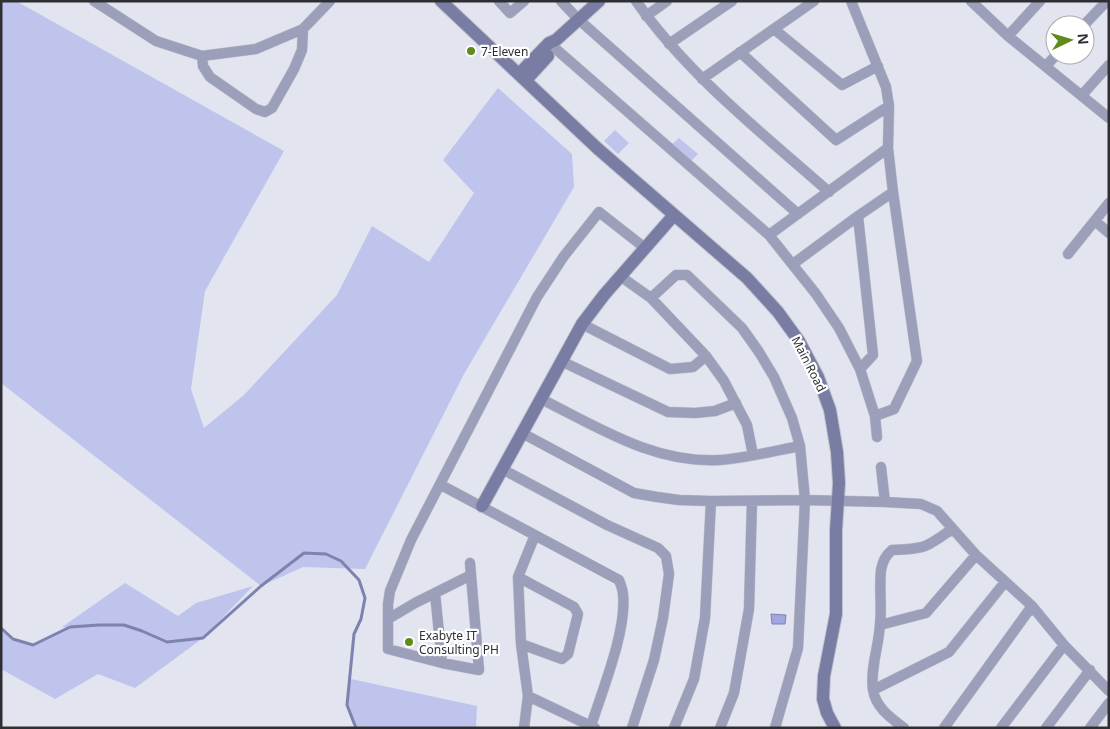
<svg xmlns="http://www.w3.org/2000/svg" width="1110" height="729" viewBox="0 0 1110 729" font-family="'Noto Sans',sans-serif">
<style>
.green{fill:#bfc4ed}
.water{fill:#a0a6e2;stroke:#7e82ae}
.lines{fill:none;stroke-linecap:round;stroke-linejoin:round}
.stream{stroke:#7e82ae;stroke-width:3}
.street-casing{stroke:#bec0ca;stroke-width:11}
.secondary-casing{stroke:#bec0ca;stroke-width:14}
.street{stroke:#9c9fba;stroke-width:10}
.secondary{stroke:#797da4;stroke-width:12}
.poi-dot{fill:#5f8b1c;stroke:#fff;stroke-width:2}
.labels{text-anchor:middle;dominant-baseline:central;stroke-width:4.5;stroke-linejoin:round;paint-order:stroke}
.poi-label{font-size:12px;fill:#2e2f33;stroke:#fff;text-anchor:start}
.street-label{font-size:12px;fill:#2e2f33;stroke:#fff}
</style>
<rect width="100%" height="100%" fill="#e2e4f0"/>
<path class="green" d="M 1,1 L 16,1 L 284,151 L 205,291 L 191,389 L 204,428 L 244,395 L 337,295 L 372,226 L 429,262 L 474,193 L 443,160 L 498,88 L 572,154 L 574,187 L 464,374 L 365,569 L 303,567 L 261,586 L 1,383 Z
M 615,130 L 629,143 L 618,154 L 604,141 Z
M 679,138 L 698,154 L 689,163 L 670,146 Z
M 125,583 L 178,616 L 196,603 L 253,586 L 203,638 L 135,688 L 98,674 L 55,699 L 1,669 L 1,628 L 13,639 L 33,645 L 69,628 L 62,627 Z
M 351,679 L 477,706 L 476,728 L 356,728 L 347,705 Z"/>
<path class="water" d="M 771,614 L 786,615 L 785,624 L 772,624 Z"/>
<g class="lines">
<path class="stream" d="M 1,628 L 13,639 L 33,645 L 70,627 L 99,625 L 124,625 L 142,631 L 167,642 L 203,638 L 261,586 L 304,553 L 326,554 L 341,561 L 359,580 L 365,598 L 361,619 L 354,634 L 347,705 L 356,728"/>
<defs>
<path id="street" d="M 94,1 L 156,41 L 202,56 L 256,49 L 303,29 L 330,1
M 499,1 L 510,13 L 524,1
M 561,1 L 578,19 L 798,214
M 636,1 C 688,75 761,132 829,192
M 851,1 L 886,87 L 889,106 L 888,148 L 893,192 L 917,361 L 894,409 L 875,416
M 971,1 L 1008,36 L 1109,118
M 646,16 L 667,1
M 1084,25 L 1107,1
M 774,29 L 842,85 L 878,66
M 1008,36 L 1040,1
M 549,43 L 769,235 L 816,294 L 839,328 L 860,369 L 875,416 L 877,437
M 669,44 L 732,1
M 740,52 L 836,140 L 889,106
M 202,56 L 203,66 L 210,77 L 256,109 L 265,112 L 272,108 L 294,69 L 302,50 L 303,29
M 1046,66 L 1056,55
M 702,79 L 814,1
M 1082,95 L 1109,65
M 858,216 L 873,355 L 860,369
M 1095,221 L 1109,233
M 769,235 L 888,148
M 1068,254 L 1109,203
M 793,264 L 858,216 L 893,192
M 620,276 L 651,298 L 706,356 L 724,381 L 747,425 L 753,455
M 651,298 L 676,275 L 687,275 L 742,328 L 759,352 L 774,377 L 792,418 L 800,446 L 805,500 L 798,648 L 775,728
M 582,324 L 670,369 L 693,367 L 706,356
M 561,361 L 668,412 L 695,413 L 715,411 L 736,403
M 541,399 C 598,427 654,464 720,460 C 746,458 774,451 800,446
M 522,433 L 634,493 L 657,497 L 679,500 L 711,501 L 805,500 L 885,502 L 921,504 L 937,511 L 976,555 L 1032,606 L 1064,645 L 1109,691
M 881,467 L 885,502
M 502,469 L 607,525 L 658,548 L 666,556 L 669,574 L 663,618 L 654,660 L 632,728
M 441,485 L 619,580 C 621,585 623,590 623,595 C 627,630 602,691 591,726
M 470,563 L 479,670 L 442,663 L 388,649 L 388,604 L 390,591 L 411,540 L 537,297 L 564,256 L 599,212 L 645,248
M 518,577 L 574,607 L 578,614 L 568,654 L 562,659 L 521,644
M 435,593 L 442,663
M 388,619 L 415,603 L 471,575
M 880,625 L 926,613 L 976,555
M 873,690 L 949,652 L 1005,582
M 528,696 L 595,728
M 524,728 L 528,696 L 521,644 L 518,577 L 535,535
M 674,728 L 694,679 L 705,618 L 711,501
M 720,728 L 734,693 L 749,609 L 752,501
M 904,728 C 891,718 876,708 873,690 C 870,668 879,646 880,624 C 882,606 879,588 881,570 C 883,561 885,556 892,550 C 924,549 926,548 952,529
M 944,728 L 1032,606
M 1001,728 L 1064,645
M 1046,728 L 1090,670
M 1090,728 L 1109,703"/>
<path id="secondary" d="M 441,1 L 597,148 L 747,278 L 778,312 L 799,341 L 818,377 L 830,410 L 837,452 L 839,483 L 836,530 L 836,614 L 824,676 L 823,699 L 827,713 L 835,728
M 519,74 L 549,43 L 556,40 L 599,1
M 526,80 L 548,56
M 482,506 L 582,324 L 604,295 L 674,215"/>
</defs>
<use href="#street" class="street-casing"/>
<use href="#secondary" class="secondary-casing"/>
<use href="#street" class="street"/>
<use href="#secondary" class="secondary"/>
</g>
<g class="poi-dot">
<circle cx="471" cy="51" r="5"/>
<circle cx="409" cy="642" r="5"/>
</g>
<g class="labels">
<g class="poi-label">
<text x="481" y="51">7-Eleven</text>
<text x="419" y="635">Exabyte IT<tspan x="419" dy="14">Consulting PH</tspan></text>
</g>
<g class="street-label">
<text transform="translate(809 364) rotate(63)">Main Road</text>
</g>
</g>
<rect width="1110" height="729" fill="none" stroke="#2e2f33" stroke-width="5"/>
<g transform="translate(1070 40) rotate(85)"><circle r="24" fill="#ffffff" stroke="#abacad"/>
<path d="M0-4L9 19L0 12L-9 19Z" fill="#5f8b1c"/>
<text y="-8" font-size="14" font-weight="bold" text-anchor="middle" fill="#2e2f33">N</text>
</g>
</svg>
